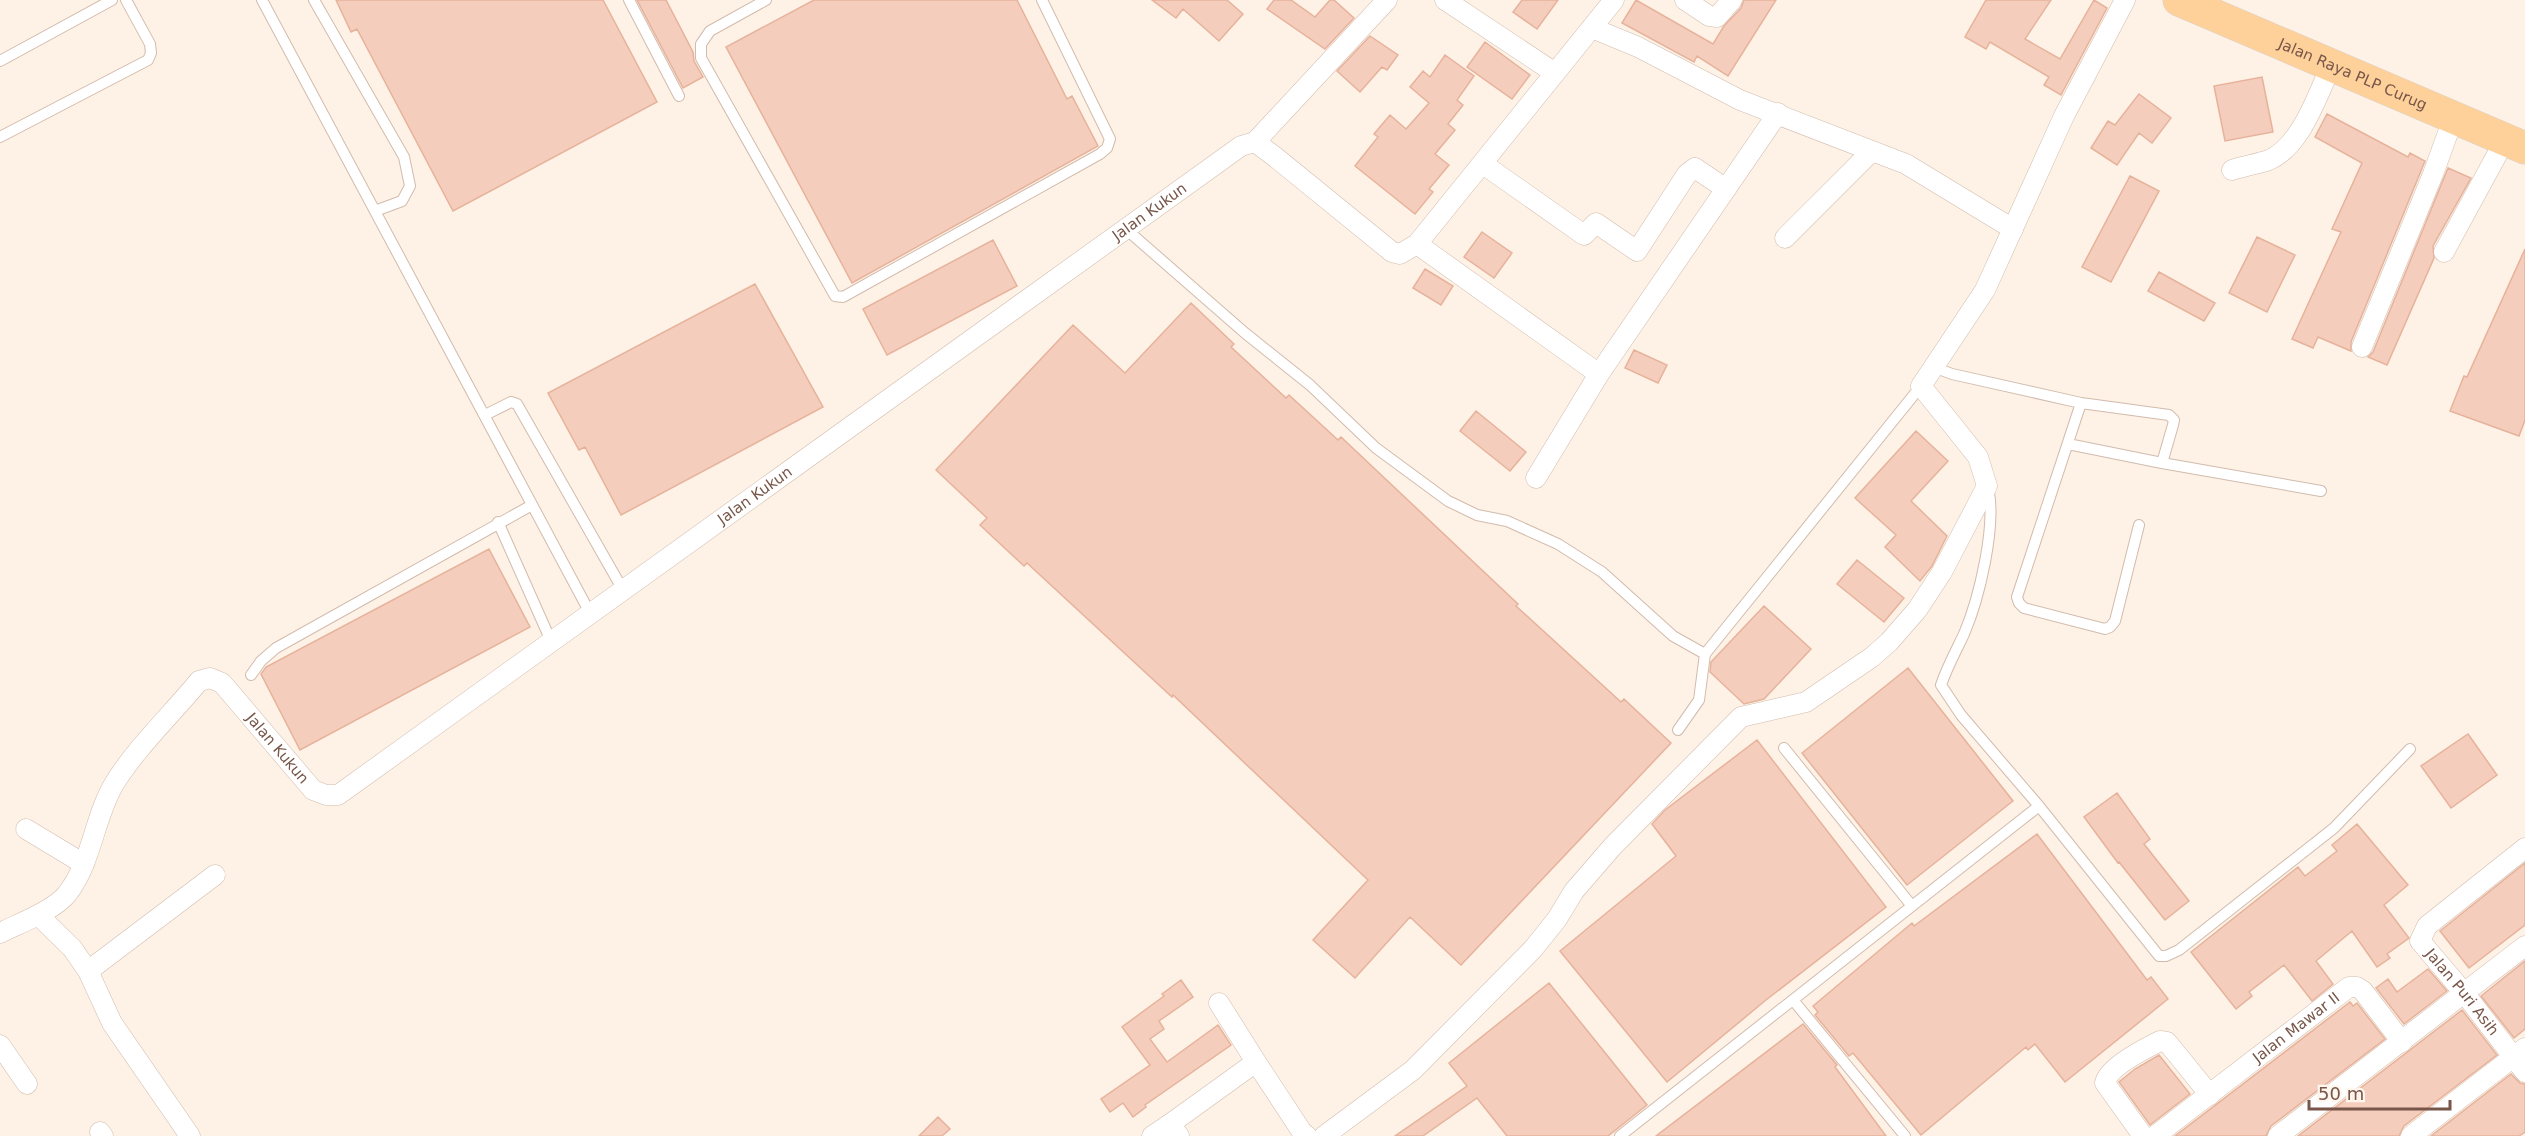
<svg xmlns="http://www.w3.org/2000/svg" width="2525" height="1136" viewBox="0 0 2525 1136" font-family="'DejaVu Sans',sans-serif">
<style>
.building{fill:#f4cdbc;stroke:#e7b29b;stroke-width:1.5}
.lines{fill:none;stroke-linecap:round;stroke-linejoin:round}
.lane-casing{stroke:#d2bbad;stroke-width:12}
.street-casing{stroke:#d2bbad;stroke-width:21}
.primary-casing{stroke:#d9d0cc;stroke-width:33}
.lane{stroke:#fff;stroke-width:10}
.street{stroke:#fff;stroke-width:20}
.primary{stroke:#fed19b;stroke-width:32}
.labels{text-anchor:middle;dominant-baseline:central;stroke-width:4.5;stroke-linejoin:round;paint-order:stroke}
.street-label{font-size:15px;fill:#785649;stroke:#fff6ed}
</style>
<rect width="100%" height="100%" fill="#fdf2e5"/>
<path class="building" d="M 336,0 L 603,0 L 657,102 L 453,211 L 357,29 L 351,32 Z
M 637,0 L 666,0 L 693,52 L 694,61 L 703,77 L 683,88 Z
M 814,0 L 1017,0 L 1067,99 L 1072,96 L 1098,146 L 852,283 L 726,47 Z
M 1152,0 L 1227,0 L 1243,14 L 1219,41 L 1183,9 L 1176,18 Z
M 1274,0 L 1291,0 L 1315,17 L 1330,0 L 1334,0 L 1354,18 L 1325,49 L 1267,9 Z
M 1522,0 L 1558,0 L 1537,29 L 1513,12 Z
M 1636,0 L 1713,44 L 1724,26 L 1741,8 L 1744,0 L 1776,0 L 1728,76 L 1697,56 L 1694,62 L 1622,23 Z
M 1986,0 L 2051,0 L 2025,39 L 2060,59 L 2094,0 L 2107,8 L 2061,95 L 2044,85 L 2049,77 L 1990,42 L 1986,49 L 1965,37 Z
M 1370,36 L 1398,55 L 1387,70 L 1382,67 L 1360,92 L 1337,71 Z
M 1485,42 L 1530,75 L 1512,99 L 1467,67 Z
M 1445,55 L 1474,76 L 1457,100 L 1463,105 L 1448,124 L 1455,130 L 1435,154 L 1449,165 L 1429,189 L 1433,192 L 1415,214 L 1355,166 L 1378,137 L 1374,134 L 1390,115 L 1406,129 L 1429,103 L 1410,87 L 1423,71 L 1430,77 Z
M 2262,77 L 2273,132 L 2225,141 L 2214,86 Z
M 2139,94 L 2171,118 L 2152,143 L 2139,133 L 2117,165 L 2091,148 L 2108,121 L 2115,125 Z
M 2327,114 L 2408,157 L 2410,153 L 2425,161 L 2351,342 L 2351,351 L 2318,337 L 2313,348 L 2292,339 L 2341,232 L 2332,229 L 2362,163 L 2315,137 Z
M 2448,168 L 2471,178 L 2433,246 L 2434,258 L 2387,365 L 2368,357 L 2373,352 Z
M 2130,176 L 2159,191 L 2111,282 L 2082,267 Z
M 1482,232 L 1512,253 L 1494,278 L 1464,257 Z
M 2257,237 L 2295,255 L 2267,312 L 2229,293 Z
M 993,240 L 1017,286 L 887,355 L 863,309 Z
M 2525,249 L 2525,420 L 2519,436 L 2450,411 L 2464,376 L 2467,377 Z
M 1425,269 L 1453,286 L 1441,305 L 1413,288 Z
M 2159,272 L 2215,303 L 2204,321 L 2148,291 Z
M 755,284 L 823,407 L 621,515 L 585,447 L 579,450 L 548,393 Z
M 1191,303 L 1234,344 L 1231,347 L 1286,398 L 1289,395 L 1338,440 L 1341,437 L 1518,604 L 1516,606 L 1621,702 L 1624,699 L 1671,743 L 1461,965 L 1410,917 L 1355,978 L 1313,940 L 1368,880 L 1173,695 L 1172,697 L 1027,563 L 1024,566 L 980,525 L 987,518 L 936,470 L 1073,325 L 1125,373 Z
M 1634,350 L 1667,365 L 1658,383 L 1625,368 Z
M 1476,411 L 1526,452 L 1510,471 L 1460,431 Z
M 1916,431 L 1948,461 L 1911,501 L 1947,536 L 1932,566 L 1920,581 L 1885,547 L 1896,535 L 1855,498 Z
M 489,549 L 530,627 L 300,750 L 261,674 L 266,667 Z
M 1857,560 L 1904,598 L 1884,622 L 1837,584 Z
M 1764,606 L 1811,649 L 1764,699 L 1744,704 L 1710,672 L 1711,662 Z
M 1908,668 L 2013,801 L 1907,885 L 1802,753 Z
M 2468,734 L 2497,775 L 2451,808 L 2421,766 Z
M 1757,740 L 1886,907 L 1766,1000 L 1667,1082 L 1560,951 L 1676,856 L 1652,824 L 1665,810 Z
M 2117,793 L 2150,839 L 2144,844 L 2189,901 L 2165,920 L 2119,862 L 2118,863 L 2084,817 Z
M 2357,824 L 2408,885 L 2384,905 L 2409,938 L 2387,954 L 2390,958 L 2377,967 L 2352,931 L 2316,961 L 2333,984 L 2312,1001 L 2284,965 L 2249,992 L 2252,996 L 2236,1009 L 2191,952 L 2298,867 L 2305,876 L 2337,851 L 2332,845 Z
M 2037,834 L 2147,980 L 2151,977 L 2168,999 L 2065,1082 L 2035,1044 L 2028,1050 L 2026,1047 L 1921,1135 L 1853,1053 L 1849,1056 L 1815,1015 L 1818,1012 L 1813,1006 L 1912,923 L 1914,926 Z
M 2525,863 L 2525,925 L 2469,968 L 2440,931 Z
M 2525,961 L 2525,1029 L 2514,1038 L 2481,996 Z
M 2428,969 L 2447,991 L 2404,1024 L 2376,988 L 2388,979 L 2397,992 Z
M 1181,980 L 1193,997 L 1159,1021 L 1164,1029 L 1150,1039 L 1167,1062 L 1218,1025 L 1231,1045 L 1145,1105 L 1146,1107 L 1133,1117 L 1123,1103 L 1110,1112 L 1101,1099 L 1150,1065 L 1122,1027 L 1164,996 L 1162,994 Z
M 1549,983 L 1647,1105 L 1608,1136 L 1507,1136 L 1477,1098 L 1423,1136 L 1395,1136 L 1467,1086 L 1449,1063 Z
M 2350,1002 L 2353,1006 L 2357,1003 L 2385,1039 L 2271,1126 L 2266,1136 L 2175,1136 Z
M 2462,1010 L 2497,1055 L 2404,1126 L 2399,1136 L 2298,1136 Z
M 1803,1024 L 1837,1065 L 1835,1067 L 1886,1136 L 1656,1136 Z
M 2159,1055 L 2190,1094 L 2150,1125 L 2119,1082 L 2135,1069 Z
M 2511,1074 L 2520,1083 L 2525,1084 L 2525,1132 L 2519,1136 L 2431,1136 Z
M 938,1117 L 950,1129 L 942,1136 L 919,1136 Z"/>
<g class="lines">
<defs>
<path id="lane" d="M 262,0 L 590,613
M 314,0 L 404,157 L 410,186 L 402,201 L 375,211
M 629,0 L 679,96
M 766,0 L 710,31 L 701,44 L 701,58 L 835,296 L 843,297 L 1100,154 L 1107,148 L 1110,139 L 1042,0
M 0,61 L 112,0
M 0,137 L 148,60 L 151,53 L 150,44 L 126,0
M 1127,230 L 1245,333 L 1310,385 L 1376,448 L 1448,501 L 1477,515 L 1507,521 L 1558,544 L 1602,572 L 1673,636 L 1705,654
M 1936,368 L 1952,374 L 2081,403 L 2169,415 L 2174,420 L 2173,425 L 2162,463 L 2321,491
M 2081,403 L 2017,597 L 2019,603 L 2024,608 L 2105,629 L 2110,627 L 2115,621 L 2139,525
M 485,415 L 511,402 L 517,404 L 623,590
M 2068,444 L 2162,463
M 1988,488 C 1997,525 1979,599 1964,634 C 1956,651 1947,667 1941,685 L 1961,715 L 2039,806 L 2159,956 L 2166,956 L 2179,950 L 2334,828 L 2410,749
M 498,522 L 551,641
M 251,675 L 261,661 L 276,648 L 532,505
M 1678,730 L 1699,700 L 1705,654 L 1921,386
M 1784,748 L 1912,906
M 1793,1000 L 1905,1136
M 1620,1136 L 2039,806"/>
<g id="street">
<path d="M 1445,0 L 1555,73"/>
<path d="M 1685,0 L 1709,16 L 1717,17 L 1732,0"/>
<path d="M 1592,28 L 1638,47 L 1740,100 L 1906,164 L 2013,229"/>
<path d="M 1255,142 L 1387,0"/>
<path d="M 1483,164 L 1584,235 L 1596,223 L 1637,251 L 1687,174 L 1695,168 L 1726,189"/>
<path d="M 2232,170 C 2244,166 2257,164 2269,160 C 2301,146 2317,96 2331,66"/>
<path d="M 1785,238 L 1871,152"/>
<path d="M 1417,244 L 1599,374"/>
<path d="M 2444,252 L 2505,140"/>
<path d="M 2362,347 L 2433,174 L 2453,119"/>
<path d="M 1536,478 L 1599,374 L 1778,113"/>
<path d="M 26,829 L 84,864"/>
<path id="s1" d="M 2525,848 L 2427,926 L 2420,941 L 2465,994 L 2525,1072"/>
<path d="M 38,915 L 72,948 L 88,971 L 112,1023 L 190,1136"/>
<path id="s2" d="M 0,933 C 20,923 53,911 67,894 C 92,862 94,818 114,784 C 136,748 172,714 199,681 L 210,678 L 222,683 L 313,790 L 326,795 L 338,795 L 1241,146 L 1255,142 L 1274,156 L 1392,252 L 1400,254 L 1417,244 L 1614,0"/>
<path d="M 88,971 L 215,875"/>
<path d="M 0,1045 L 27,1084"/>
<path d="M 1256,1062 L 1302,1132 L 1307,1136"/>
<path d="M 100,1132 L 103,1136"/>
<path d="M 1152,1136 L 1170,1124"/>
<path d="M 1179,1136 L 1170,1124 L 1256,1062 L 1219,1003"/>
<path d="M 1324,1136 L 1413,1070 L 1533,949 L 1557,919 L 1574,891 L 1613,846 L 1741,717 L 1806,702 L 1872,657 L 1889,642 L 1917,610 L 1942,572 L 1987,486 L 1978,457 L 1921,386 L 1985,290 L 2064,116 L 2125,0"/>
<path d="M 2143,1136 L 2105,1083 C 2108,1067 2146,1048 2160,1041 L 2167,1042 L 2210,1095"/>
<path id="s3" d="M 2155,1136 L 2349,987 L 2357,987 L 2363,991 L 2402,1042"/>
<path d="M 2278,1136 L 2525,946"/>
<path d="M 2411,1136 L 2525,1048"/>
</g>
<g id="primary">
<path id="s4" d="M 2179,0 L 2525,148"/>
</g>
</defs>
<use href="#lane" class="lane-casing"/>
<use href="#street" class="street-casing"/>
<use href="#primary" class="primary-casing"/>
<use href="#lane" class="lane"/>
<use href="#street" class="street"/>
<use href="#primary" class="primary"/>
</g>
<g class="labels">
<g class="street-label">
<text stroke="none"><textPath href="#s4" startOffset="189">Jalan Raya PLP Curug</textPath></text>
<text stroke="none"><textPath href="#s2" startOffset="1522">Jalan Kukun</textPath></text>
<text stroke="none"><textPath href="#s2" startOffset="1036">Jalan Kukun</textPath></text>
<text stroke="none"><textPath href="#s2" startOffset="442">Jalan Kukun</textPath></text>
<text stroke="none"><textPath href="#s1" startOffset="208">Jalan Puri Asih</textPath></text>
<text stroke="none"><textPath href="#s3" startOffset="178">Jalan Mawar II</textPath></text>
</g>
</g>
<path d="M2309 1100v9h141v-9" fill="none" stroke="#785649" stroke-width="3"/>
<text x="2318" y="1100" font-size="18" fill="#785649" stroke="#fff6ed" stroke-width="4.5" paint-order="stroke">50 m</text>
</svg>
